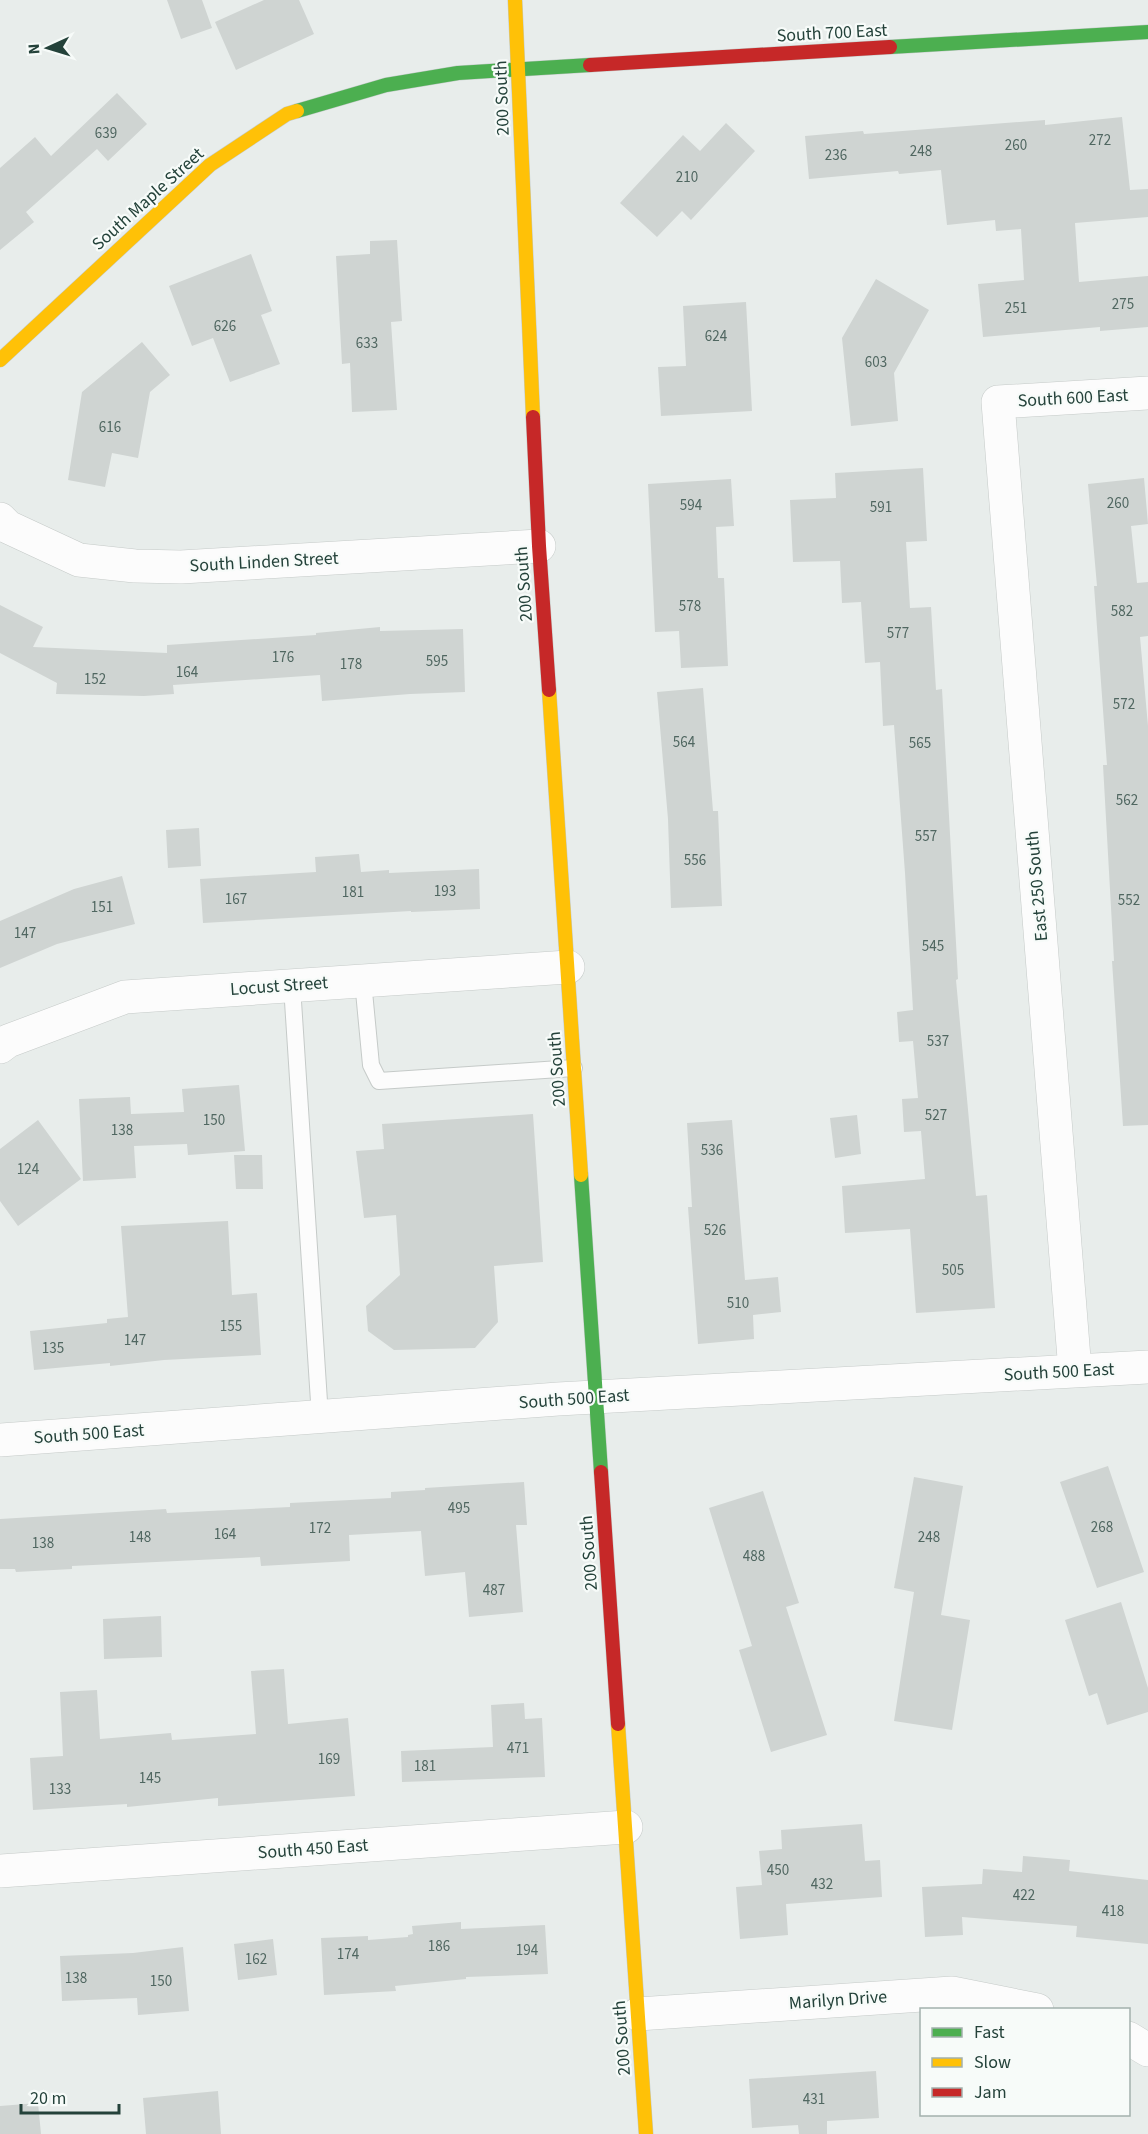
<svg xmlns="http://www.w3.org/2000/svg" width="1148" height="2134" viewBox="0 0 1148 2134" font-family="'Source Sans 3',sans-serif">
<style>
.building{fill:#cfd4d2}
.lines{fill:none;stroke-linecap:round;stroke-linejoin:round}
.lane-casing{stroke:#c5cac8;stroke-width:18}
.street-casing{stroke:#c5cac8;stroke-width:34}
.fast-casing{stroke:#c3cbc8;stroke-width:15}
.slow-casing{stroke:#c3cbc8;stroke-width:15}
.jam-casing{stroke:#c3cbc8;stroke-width:15}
.lane{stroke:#fcfcfc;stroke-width:16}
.street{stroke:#fcfcfc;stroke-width:33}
.fast{stroke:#4caf50;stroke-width:14}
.slow{stroke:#ffc107;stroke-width:14}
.jam{stroke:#c62828;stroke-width:14}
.labels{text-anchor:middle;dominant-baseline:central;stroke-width:4.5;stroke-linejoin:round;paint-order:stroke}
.number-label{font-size:15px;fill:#506761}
.street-label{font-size:18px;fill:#24423a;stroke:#f7fbf9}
</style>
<rect width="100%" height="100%" fill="#e8edeb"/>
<path class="building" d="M 167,0 L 202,0 L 212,28 L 181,39 Z
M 264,0 L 299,0 L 314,34 L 236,70 L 215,22 Z
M 117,93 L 147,124 L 108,161 L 97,149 L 26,212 L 34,222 L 0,250 L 0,168 L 35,137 L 51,156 Z
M 1122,117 L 1130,190 L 1148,189 L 1148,217 L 1075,223 L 1079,282 L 1148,276 L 1148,327 L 1100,331 L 1100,327 L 983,337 L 978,284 L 1024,280 L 1021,229 L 996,231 L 995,220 L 947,225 L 941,170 L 899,174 L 898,171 L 809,179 L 805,136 L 863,131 L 864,134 L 1045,120 L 1045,125 Z
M 726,123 L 755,151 L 691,220 L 682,211 L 657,237 L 620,203 L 683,135 L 700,151 Z
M 397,240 L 402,321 L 391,322 L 397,410 L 352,412 L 350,363 L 342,364 L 336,256 L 370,254 L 370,241 Z
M 251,254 L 272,311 L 261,315 L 280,364 L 230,382 L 213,338 L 192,346 L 169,286 Z
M 876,279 L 929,310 L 894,373 L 898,421 L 851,426 L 842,338 Z
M 746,302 L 752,411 L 661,416 L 658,367 L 686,366 L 683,306 Z
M 142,342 L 170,375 L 150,392 L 138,458 L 112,453 L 105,487 L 68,480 L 82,392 Z
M 923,468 L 927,541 L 906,542 L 910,608 L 931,607 L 936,690 L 942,689 L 958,979 L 956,980 L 976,1196 L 987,1195 L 995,1308 L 916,1313 L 910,1229 L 845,1233 L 842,1186 L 925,1179 L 921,1131 L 904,1132 L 902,1099 L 918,1098 L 913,1041 L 899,1042 L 897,1012 L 913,1010 L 905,873 L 894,725 L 883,726 L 880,662 L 865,663 L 861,602 L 842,603 L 840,561 L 793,562 L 790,500 L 836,498 L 835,473 Z
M 1144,478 L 1148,524 L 1131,526 L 1137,583 L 1148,582 L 1148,636 L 1140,637 L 1148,726 L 1148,1125 L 1123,1126 L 1112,961 L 1114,961 L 1103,765 L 1107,765 L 1094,586 L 1097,586 L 1088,484 Z
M 731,479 L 734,526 L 716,527 L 718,578 L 724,578 L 728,666 L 681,668 L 679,631 L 655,632 L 648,484 Z
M 0,605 L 43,627 L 33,647 L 167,653 L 167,645 L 316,635 L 316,633 L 380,627 L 380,631 L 463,629 L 465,692 L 410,694 L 322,701 L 320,675 L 173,685 L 174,694 L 144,696 L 56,694 L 57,683 L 0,653 Z
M 703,688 L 713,811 L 718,811 L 722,906 L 671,908 L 668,819 L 657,692 Z
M 199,828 L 201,866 L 168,868 L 166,830 Z
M 359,854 L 361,872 L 389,870 L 389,873 L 479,869 L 480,909 L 411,912 L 411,911 L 203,923 L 200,879 L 316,872 L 315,857 Z
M 122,876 L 135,924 L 57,944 L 0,968 L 0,921 L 74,889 Z
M 239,1085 L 245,1151 L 188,1155 L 187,1144 L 134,1146 L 136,1178 L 83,1181 L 79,1099 L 130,1097 L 131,1114 L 184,1112 L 182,1089 Z
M 533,1114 L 543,1262 L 494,1266 L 498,1322 L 475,1348 L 394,1350 L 368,1331 L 366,1306 L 400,1275 L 396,1215 L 364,1218 L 356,1151 L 384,1149 L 382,1124 Z
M 857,1115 L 861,1154 L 835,1158 L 830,1118 Z
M 38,1120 L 81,1179 L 18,1226 L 0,1201 L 0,1149 Z
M 732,1120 L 745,1280 L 778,1277 L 781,1312 L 753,1315 L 754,1339 L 698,1344 L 688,1207 L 692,1207 L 687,1123 Z
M 234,1155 L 262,1155 L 263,1189 L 236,1189 Z
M 228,1221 L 232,1295 L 257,1293 L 261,1355 L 164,1360 L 110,1366 L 110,1363 L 34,1370 L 30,1331 L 107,1323 L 107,1319 L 128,1317 L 121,1226 Z
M 1108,1466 L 1144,1572 L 1097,1588 L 1060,1482 Z
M 914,1477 L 963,1486 L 941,1615 L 970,1620 L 952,1730 L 894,1721 L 914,1592 L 894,1588 Z
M 524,1482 L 527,1525 L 516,1525 L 523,1612 L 469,1617 L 465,1572 L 425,1576 L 421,1531 L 349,1535 L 350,1561 L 261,1566 L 260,1557 L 72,1566 L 72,1569 L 16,1572 L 15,1569 L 0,1569 L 0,1519 L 166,1509 L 167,1513 L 290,1507 L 290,1503 L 391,1498 L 391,1492 L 425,1490 L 425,1488 Z
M 763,1491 L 799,1603 L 786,1607 L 827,1735 L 771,1752 L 739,1650 L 752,1646 L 709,1508 Z
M 1121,1602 L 1148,1688 L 1148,1712 L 1107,1725 L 1097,1693 L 1089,1696 L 1065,1620 Z
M 161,1616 L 162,1657 L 104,1659 L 103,1619 Z
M 284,1669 L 288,1724 L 348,1718 L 355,1796 L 218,1806 L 218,1798 L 127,1807 L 127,1804 L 33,1810 L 30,1758 L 63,1756 L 60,1692 L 97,1690 L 100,1739 L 171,1733 L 172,1740 L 256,1734 L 251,1671 Z
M 524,1703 L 525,1719 L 542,1718 L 545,1777 L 402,1782 L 401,1751 L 493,1747 L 491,1705 Z
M 862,1824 L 865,1861 L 880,1860 L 882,1897 L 786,1904 L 788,1935 L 740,1939 L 736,1887 L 762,1885 L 759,1851 L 782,1849 L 781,1830 Z
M 1023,1856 L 1070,1860 L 1069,1871 L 1148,1880 L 1148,1944 L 1076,1937 L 1077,1926 L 962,1917 L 963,1935 L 925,1937 L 922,1887 L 982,1884 L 983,1869 L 1022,1872 Z
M 461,1922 L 461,1929 L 545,1925 L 548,1974 L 466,1977 L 466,1979 L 395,1986 L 396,1991 L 324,1995 L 321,1938 L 368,1936 L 368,1940 L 408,1937 L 408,1935 L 413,1934 L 412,1926 Z
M 273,1939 L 277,1975 L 238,1980 L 234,1944 Z
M 183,1947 L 189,2011 L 138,2015 L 137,1998 L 62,2001 L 60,1956 L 133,1953 Z
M 876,2071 L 879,2118 L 827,2121 L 827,2134 L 799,2134 L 798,2125 L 752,2128 L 749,2079 Z
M 218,2091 L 221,2134 L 146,2134 L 143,2098 Z
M 38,2103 L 41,2134 L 0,2134 L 0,2106 Z"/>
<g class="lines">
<defs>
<path id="lane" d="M 363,981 L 371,1065 L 379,1081 L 574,1068
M 292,986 L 320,1417"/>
<path id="street" d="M 0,519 L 8,527 L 79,560 L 135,566 L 181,567 L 539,546
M 0,1047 L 8,1041 L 125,997 L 568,967
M 1075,1371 L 998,402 L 1148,393
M 0,1440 L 558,1399 L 1148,1367
M 0,1871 L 626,1827
M 638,2014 L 952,1993 L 1037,2010
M 1128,2038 L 1148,2050"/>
<path id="fast" d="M 890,47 L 1148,32
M 297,111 L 386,85 L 458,73 L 590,65
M 581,1175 L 601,1472"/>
<path id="slow" d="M 515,0 L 533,417
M 0,360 L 210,165 L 287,114 L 297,111
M 549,690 L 581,1175
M 618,1724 L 646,2134"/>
<path id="jam" d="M 590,65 L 890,47
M 533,417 L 539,546 L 549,690
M 601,1472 L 618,1724"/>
</defs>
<use href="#lane" class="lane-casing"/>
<use href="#street" class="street-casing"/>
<use href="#fast" class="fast-casing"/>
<use href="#slow" class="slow-casing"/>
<use href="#jam" class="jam-casing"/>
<use href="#lane" class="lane"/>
<use href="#street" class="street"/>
<use href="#fast" class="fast"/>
<use href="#slow" class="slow"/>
<use href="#jam" class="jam"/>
</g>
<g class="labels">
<g class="number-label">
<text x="106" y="133">639</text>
<text x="1100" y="140">272</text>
<text x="1016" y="145">260</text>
<text x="921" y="151">248</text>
<text x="836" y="155">236</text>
<text x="687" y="177">210</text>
<text x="1123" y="304">275</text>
<text x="1016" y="308">251</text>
<text x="225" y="326">626</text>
<text x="716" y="336">624</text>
<text x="367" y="343">633</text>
<text x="876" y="362">603</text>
<text x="110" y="427">616</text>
<text x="1118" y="503">260</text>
<text x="691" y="505">594</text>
<text x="881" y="507">591</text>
<text x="690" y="606">578</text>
<text x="1122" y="611">582</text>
<text x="898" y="633">577</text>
<text x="283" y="657">176</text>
<text x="437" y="661">595</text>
<text x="351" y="664">178</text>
<text x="187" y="672">164</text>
<text x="95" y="679">152</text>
<text x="1124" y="704">572</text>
<text x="684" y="742">564</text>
<text x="920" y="743">565</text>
<text x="1127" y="800">562</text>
<text x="926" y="836">557</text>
<text x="695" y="860">556</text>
<text x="445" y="891">193</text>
<text x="353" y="892">181</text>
<text x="236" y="899">167</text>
<text x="1129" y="900">552</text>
<text x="102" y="907">151</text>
<text x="25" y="933">147</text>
<text x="933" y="946">545</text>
<text x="938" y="1041">537</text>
<text x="936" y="1115">527</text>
<text x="214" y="1120">150</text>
<text x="122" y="1130">138</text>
<text x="712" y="1150">536</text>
<text x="28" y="1169">124</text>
<text x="715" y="1230">526</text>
<text x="953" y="1270">505</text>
<text x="738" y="1303">510</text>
<text x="231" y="1326">155</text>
<text x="135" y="1340">147</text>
<text x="53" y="1348">135</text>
<text x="459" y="1508">495</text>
<text x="1102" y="1527">268</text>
<text x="320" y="1528">172</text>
<text x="225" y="1534">164</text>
<text x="140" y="1537">148</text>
<text x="929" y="1537">248</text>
<text x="43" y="1543">138</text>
<text x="754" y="1556">488</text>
<text x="494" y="1590">487</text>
<text x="518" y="1748">471</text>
<text x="329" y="1759">169</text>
<text x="425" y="1766">181</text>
<text x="150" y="1778">145</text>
<text x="60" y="1789">133</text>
<text x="778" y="1870">450</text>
<text x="822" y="1884">432</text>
<text x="1024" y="1895">422</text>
<text x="1113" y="1911">418</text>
<text x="439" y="1946">186</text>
<text x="527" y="1950">194</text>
<text x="348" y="1954">174</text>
<text x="256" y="1959">162</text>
<text x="76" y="1978">138</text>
<text x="161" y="1981">150</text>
<text x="814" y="2099">431</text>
</g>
<g class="street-label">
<text transform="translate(832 33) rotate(-3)">South 700 East</text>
<text transform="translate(502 98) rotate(-92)">200 South</text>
<text transform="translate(148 199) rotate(-42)">South Maple Street</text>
<text transform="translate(1073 398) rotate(-3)">South 600 East</text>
<text transform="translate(264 562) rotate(-3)">South Linden Street</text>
<text transform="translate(524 584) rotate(-94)">200 South</text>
<text transform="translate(1037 886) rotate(-95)">East 250 South</text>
<text transform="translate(279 986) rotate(-4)">Locust Street</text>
<text transform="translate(557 1069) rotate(-94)">200 South</text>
<text transform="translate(1059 1372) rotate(-3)">South 500 East</text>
<text transform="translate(574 1399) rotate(-4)">South 500 East</text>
<text transform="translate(89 1434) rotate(-4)">South 500 East</text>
<text transform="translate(589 1553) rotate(-94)">200 South</text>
<text transform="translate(313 1849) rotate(-4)">South 450 East</text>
<text transform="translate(838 2000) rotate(-4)">Marilyn Drive</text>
<text transform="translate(622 2038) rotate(-94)">200 South</text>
</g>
</g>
<rect x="920" y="2008" width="210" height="108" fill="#f7fbf9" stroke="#a3b1ad" stroke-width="1.5"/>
<rect x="932" y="2028" width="30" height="9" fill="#4caf50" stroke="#a3b1ad" stroke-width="1.5"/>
<text x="974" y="2038" font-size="18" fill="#24423a">Fast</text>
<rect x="932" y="2058" width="30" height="9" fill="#ffc107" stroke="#a3b1ad" stroke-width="1.5"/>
<text x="974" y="2068" font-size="18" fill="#24423a">Slow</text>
<rect x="932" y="2088" width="30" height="9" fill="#c62828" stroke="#a3b1ad" stroke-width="1.5"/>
<text x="974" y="2098" font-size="18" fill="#24423a">Jam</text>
<g transform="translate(48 48) rotate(266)" stroke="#f7fbf9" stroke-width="4.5" paint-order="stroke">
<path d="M0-4.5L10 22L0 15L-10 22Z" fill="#24423a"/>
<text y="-9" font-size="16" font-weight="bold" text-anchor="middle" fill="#24423a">N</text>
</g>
<path d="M21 2104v9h98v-9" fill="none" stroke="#24423a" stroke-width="3"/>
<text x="30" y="2104" font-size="18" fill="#24423a" stroke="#f7fbf9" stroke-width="4.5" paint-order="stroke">20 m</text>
</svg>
